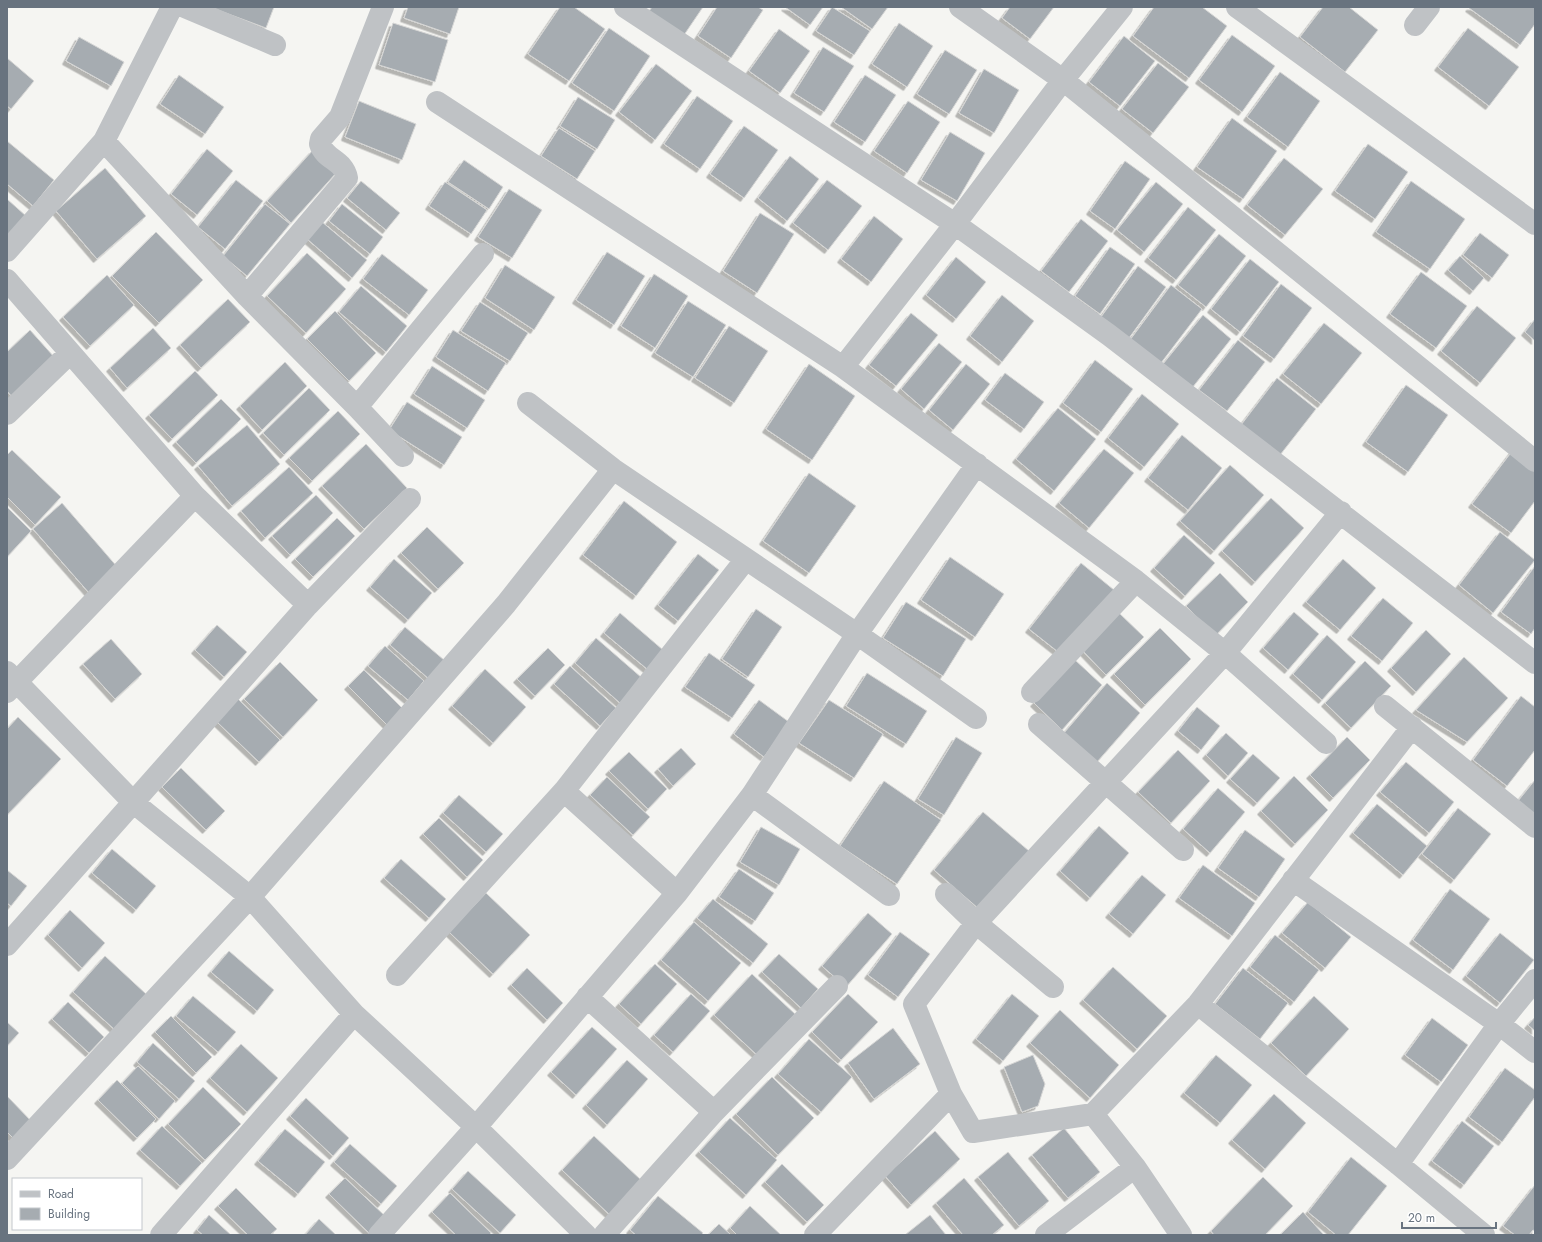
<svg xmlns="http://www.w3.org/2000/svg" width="1542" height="1242" viewBox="0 0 1542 1242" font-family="Jost,sans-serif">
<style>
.building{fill:#a6acb1;stroke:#d6d6d5;filter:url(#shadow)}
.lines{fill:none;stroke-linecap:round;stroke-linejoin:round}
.minor{stroke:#bfc2c5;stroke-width:22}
</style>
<defs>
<filter id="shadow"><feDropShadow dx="-3.5" dy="3.5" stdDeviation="0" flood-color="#0004"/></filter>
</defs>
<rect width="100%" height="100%" fill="#f5f5f2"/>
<path class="building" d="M 216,7 L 274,7 L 266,28 L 215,9 Z
M 408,7 L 459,7 L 450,34 L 404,18 Z
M 560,7 L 574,7 L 605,29 L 569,81 L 528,54 Z
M 652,7 L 703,7 L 684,35 L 649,11 Z
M 717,7 L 758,7 L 763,10 L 731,58 L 698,36 Z
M 785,7 L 823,7 L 810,25 Z
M 832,7 L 870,31 L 854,55 L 816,31 Z
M 841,7 L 888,7 L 872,29 Z
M 1010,7 L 1054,7 L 1030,39 L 1002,18 Z
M 1154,7 L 1202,7 L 1227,26 L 1189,78 L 1133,36 Z
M 1323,7 L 1349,7 L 1378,30 L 1345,72 L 1300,37 Z
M 1470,7 L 1535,7 L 1535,24 L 1520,45 L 1469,8 Z
M 393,23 L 448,40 L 435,82 L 379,65 Z
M 899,23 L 933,46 L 907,87 L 872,64 Z
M 609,28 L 650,56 L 614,111 L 572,83 Z
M 1468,28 L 1519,67 L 1489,106 L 1438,67 Z
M 779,29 L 810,51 L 780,93 L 749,71 Z
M 1232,35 L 1275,66 L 1242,112 L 1199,80 Z
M 1124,36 L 1155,61 L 1120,106 L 1089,82 Z
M 79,37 L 124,62 L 111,86 L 66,61 Z
M 823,47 L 854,66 L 824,112 L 794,93 Z
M 945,50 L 977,70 L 949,114 L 917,94 Z
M 7,58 L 34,81 L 11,109 L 7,106 Z
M 1158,63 L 1189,87 L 1153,133 L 1122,109 Z
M 656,64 L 692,91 L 655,140 L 619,112 Z
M 984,69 L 1019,90 L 994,133 L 959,113 Z
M 1280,72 L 1320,101 L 1288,147 L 1247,117 Z
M 179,75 L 224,107 L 205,134 L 160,104 Z
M 865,75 L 896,95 L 865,142 L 834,122 Z
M 697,96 L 733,121 L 700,169 L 664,144 Z
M 578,97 L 615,120 L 597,149 L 560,126 Z
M 359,101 L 416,124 L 402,160 L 345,137 Z
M 908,101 L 940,122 L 907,173 L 874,151 Z
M 1232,118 L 1277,151 L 1243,199 L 1197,167 Z
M 744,126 L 778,150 L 744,198 L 710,174 Z
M 559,128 L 595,151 L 577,179 L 541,156 Z
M 950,132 L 985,153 L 957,201 L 921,180 Z
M 7,141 L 54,180 L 33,206 L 7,184 Z
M 1368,144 L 1408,172 L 1375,219 L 1335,191 Z
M 207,149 L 233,171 L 197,215 L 171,194 Z
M 313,150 L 337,172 L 291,223 L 267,201 Z
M 790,156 L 819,179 L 787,221 L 758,198 Z
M 1284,158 L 1323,189 L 1285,235 L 1247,205 Z
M 464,160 L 503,187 L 489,209 L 448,182 Z
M 1125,161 L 1150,179 L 1115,229 L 1090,211 Z
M 105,168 L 146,216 L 97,259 L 56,211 Z
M 236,180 L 263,201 L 225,249 L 198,227 Z
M 827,180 L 862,206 L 828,250 L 793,223 Z
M 361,181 L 400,213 L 386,230 L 347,198 Z
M 1411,181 L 1465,219 L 1430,269 L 1376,232 Z
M 445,182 L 487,210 L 471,234 L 429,206 Z
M 1156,182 L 1183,204 L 1144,252 L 1117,230 Z
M 509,189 L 542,210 L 512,258 L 478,237 Z
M 7,199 L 26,216 L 7,238 Z
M 265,204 L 290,224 L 247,276 L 223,256 Z
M 342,204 L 383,237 L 370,254 L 329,221 Z
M 1188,207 L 1216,230 L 1176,280 L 1148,258 Z
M 760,213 L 794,234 L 757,293 L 723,271 Z
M 874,216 L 903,239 L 871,282 L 841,259 Z
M 1081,219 L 1108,241 L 1069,292 L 1041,271 Z
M 321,221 L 367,260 L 352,278 L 306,238 Z
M 156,232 L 203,280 L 159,323 L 112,276 Z
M 1480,233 L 1509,255 L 1492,278 L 1463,255 Z
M 1219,234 L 1246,256 L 1206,307 L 1178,285 Z
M 1110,247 L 1135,264 L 1100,314 L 1075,296 Z
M 607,252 L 645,276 L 614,325 L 576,300 Z
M 307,253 L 346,289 L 306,333 L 267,296 Z
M 382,254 L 428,290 L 409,315 L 363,279 Z
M 1460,256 L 1484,278 L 1473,291 L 1448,270 Z
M 956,257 L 986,282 L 956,319 L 926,295 Z
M 1250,259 L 1279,282 L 1240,332 L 1211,309 Z
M 505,265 L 555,297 L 534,330 L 485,298 Z
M 1138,266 L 1166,287 L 1129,338 L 1101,317 Z
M 1421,272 L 1467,306 L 1436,348 L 1390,314 Z
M 654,274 L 688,296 L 655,348 L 621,326 Z
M 107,275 L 134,305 L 90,346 L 63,317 Z
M 1281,284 L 1312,308 L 1274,359 L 1243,336 Z
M 1171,285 L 1202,309 L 1161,363 L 1130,340 Z
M 361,286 L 407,326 L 386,352 L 339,312 Z
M 1002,295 L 1034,321 L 1002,362 L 970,336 Z
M 228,299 L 250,322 L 201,368 L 180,345 Z
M 688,301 L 726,325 L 693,377 L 655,353 Z
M 480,302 L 528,333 L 510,361 L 461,331 Z
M 1477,306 L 1516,338 L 1480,383 L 1441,351 Z
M 335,311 L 376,353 L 349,381 L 307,339 Z
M 911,313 L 938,335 L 896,386 L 869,365 Z
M 1203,315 L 1231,339 L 1192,388 L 1163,364 Z
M 1535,319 L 1535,341 L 1525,332 Z
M 1324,323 L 1362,353 L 1321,404 L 1283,374 Z
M 729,326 L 768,351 L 734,403 L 695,378 Z
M 153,328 L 171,348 L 127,388 L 110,368 Z
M 30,330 L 55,358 L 13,398 L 7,391 L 7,352 Z
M 453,330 L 506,363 L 488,391 L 436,357 Z
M 1238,340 L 1265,362 L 1227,411 L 1199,390 Z
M 939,343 L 962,362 L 924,409 L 901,389 Z
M 1095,360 L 1133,389 L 1101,432 L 1063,403 Z
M 285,362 L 307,386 L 262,430 L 240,406 Z
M 809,364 L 855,396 L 812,460 L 766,429 Z
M 966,364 L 990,384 L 953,430 L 929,410 Z
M 432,366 L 485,400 L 467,428 L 414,394 Z
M 195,371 L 218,395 L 172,439 L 149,415 Z
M 1005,373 L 1044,402 L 1024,429 L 985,400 Z
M 1277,378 L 1316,409 L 1280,455 L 1241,425 Z
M 1406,385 L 1448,415 L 1408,472 L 1366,442 Z
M 309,388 L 330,410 L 284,455 L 263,433 Z
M 1142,394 L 1179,424 L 1144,467 L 1108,438 Z
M 221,399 L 241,419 L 196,463 L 176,442 Z
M 407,402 L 462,437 L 444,465 L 389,430 Z
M 1058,408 L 1096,439 L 1054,491 L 1016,459 Z
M 338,411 L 360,434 L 312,481 L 289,458 Z
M 247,425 L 280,464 L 232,506 L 198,466 Z
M 1182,435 L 1222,468 L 1188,510 L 1148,478 Z
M 366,444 L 407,488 L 364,529 L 322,486 Z
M 1104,449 L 1134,473 L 1089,528 L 1059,503 Z
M 12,450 L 61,497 L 35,525 L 7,497 L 7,455 Z
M 1513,450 L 1535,467 L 1535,501 L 1511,533 L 1472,504 Z
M 1230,465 L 1264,495 L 1214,551 L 1180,521 Z
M 289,467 L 313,493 L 265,538 L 241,511 Z
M 809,473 L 856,506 L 809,573 L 763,541 Z
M 316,495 L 333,513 L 290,555 L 272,536 Z
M 1271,498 L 1304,528 L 1255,582 L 1222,551 Z
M 624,501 L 677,542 L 636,596 L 583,555 Z
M 62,503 L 119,569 L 90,594 L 33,529 Z
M 7,507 L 31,531 L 7,557 Z
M 337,518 L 355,536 L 313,577 L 295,559 Z
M 427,527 L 464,563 L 438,589 L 401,553 Z
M 1500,532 L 1535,560 L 1493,613 L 1459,585 Z
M 1184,535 L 1215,563 L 1185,596 L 1154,568 Z
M 698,554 L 719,570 L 678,621 L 658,605 Z
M 950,557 L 1004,594 L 975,637 L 921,600 Z
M 394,559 L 432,593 L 408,620 L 370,587 Z
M 1343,559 L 1376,588 L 1340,630 L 1306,602 Z
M 1081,563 L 1114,590 L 1062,655 L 1029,629 Z
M 1535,566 L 1535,628 L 1531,634 L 1501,612 Z
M 1220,573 L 1248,602 L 1215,636 L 1186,606 Z
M 1383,598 L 1413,623 L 1382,661 L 1351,636 Z
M 906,602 L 966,639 L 943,676 L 883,638 Z
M 756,609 L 782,627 L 748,677 L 722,659 Z
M 1117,611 L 1144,637 L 1106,675 L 1081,649 Z
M 1294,612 L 1319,634 L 1288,670 L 1263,648 Z
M 620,613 L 663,650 L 647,669 L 604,633 Z
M 217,625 L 247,652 L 224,677 L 195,650 Z
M 405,627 L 444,660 L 429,679 L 390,645 Z
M 1160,628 L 1191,659 L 1145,705 L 1114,674 Z
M 1426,630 L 1451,654 L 1416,692 L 1391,668 Z
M 1327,635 L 1356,662 L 1322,700 L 1293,674 Z
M 596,638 L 642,678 L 620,703 L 575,663 Z
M 111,639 L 142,674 L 115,699 L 83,664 Z
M 385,646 L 424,681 L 408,700 L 368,666 Z
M 548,648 L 565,665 L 535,696 L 517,679 Z
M 709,653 L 755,685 L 732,718 L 685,687 Z
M 1464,657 L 1508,698 L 1467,742 L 1416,710 Z
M 1074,659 L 1102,685 L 1062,730 L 1034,703 Z
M 1365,661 L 1391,686 L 1351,728 L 1325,703 Z
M 280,662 L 318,700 L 283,737 L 244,699 Z
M 570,666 L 616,708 L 600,726 L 554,684 Z
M 485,669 L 526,707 L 493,743 L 452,706 Z
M 364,670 L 403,709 L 387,725 L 348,686 Z
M 867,673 L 927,711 L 906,744 L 846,706 Z
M 1107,683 L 1140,713 L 1097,762 L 1064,733 Z
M 1521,696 L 1535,707 L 1535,750 L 1507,786 L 1473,760 Z
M 238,699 L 280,740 L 259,762 L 216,721 Z
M 759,700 L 789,722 L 764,757 L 734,734 Z
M 829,700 L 883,734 L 854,778 L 799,743 Z
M 1197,707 L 1220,726 L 1201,750 L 1178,731 Z
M 18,717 L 61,759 L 7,815 L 7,729 Z
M 1226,733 L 1248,753 L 1228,776 L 1206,755 Z
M 956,737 L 982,753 L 944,815 L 918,799 Z
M 1347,737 L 1370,760 L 1333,798 L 1310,775 Z
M 681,748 L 696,764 L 673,786 L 658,769 Z
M 1178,750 L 1210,781 L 1171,823 L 1138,792 Z
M 629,752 L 667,789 L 648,809 L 609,771 Z
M 1253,754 L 1280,778 L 1257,803 L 1230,779 Z
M 1406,762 L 1454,802 L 1429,833 L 1380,792 Z
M 181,768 L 225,811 L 206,830 L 162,787 Z
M 1294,776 L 1328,810 L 1295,844 L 1261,811 Z
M 607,777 L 650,817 L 633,835 L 590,795 Z
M 1535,780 L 1535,815 L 1518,801 Z
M 884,781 L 941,820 L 897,884 L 840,846 Z
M 1218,788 L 1245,812 L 1210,853 L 1183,829 Z
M 459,795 L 503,834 L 486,852 L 443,813 Z
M 1377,804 L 1427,846 L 1403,875 L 1353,833 Z
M 1458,808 L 1491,834 L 1454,880 L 1422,854 Z
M 983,812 L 1029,851 L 979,909 L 934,870 Z
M 439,818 L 483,860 L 467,877 L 423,834 Z
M 1099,826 L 1129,853 L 1090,898 L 1060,871 Z
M 761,827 L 800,849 L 779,885 L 740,862 Z
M 1245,830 L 1285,859 L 1259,897 L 1218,868 Z
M 112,849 L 156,886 L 136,910 L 92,873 Z
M 401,859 L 446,899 L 429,918 L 384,878 Z
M 1203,865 L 1255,903 L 1232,936 L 1179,898 Z
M 739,869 L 774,893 L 755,921 L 719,897 Z
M 7,870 L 27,886 L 11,906 L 7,903 Z
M 1142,875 L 1166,895 L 1133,934 L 1109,914 Z
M 1450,889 L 1490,919 L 1453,970 L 1413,940 Z
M 486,893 L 530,935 L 493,974 L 449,932 Z
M 713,899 L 768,944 L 753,963 L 697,918 Z
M 1308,902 L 1351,937 L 1325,968 L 1282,933 Z
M 70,910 L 105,943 L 82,968 L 48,935 Z
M 868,913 L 892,934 L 846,987 L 822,966 Z
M 694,922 L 741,963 L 708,1001 L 661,960 Z
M 900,932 L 930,954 L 898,997 L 868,975 Z
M 1500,933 L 1534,960 L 1500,1003 L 1466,976 Z
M 1275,935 L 1319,970 L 1294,1002 L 1250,967 Z
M 229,951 L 274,990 L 257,1011 L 211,972 Z
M 779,954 L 818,989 L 801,1008 L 762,972 Z
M 105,956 L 146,994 L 114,1029 L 73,992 Z
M 655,964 L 677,984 L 641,1024 L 619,1004 Z
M 1113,967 L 1167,1016 L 1137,1049 L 1083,1000 Z
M 527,968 L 563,1003 L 547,1020 L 511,985 Z
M 1243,968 L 1288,1003 L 1260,1039 L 1215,1004 Z
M 752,974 L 795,1014 L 757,1055 L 714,1015 Z
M 691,994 L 710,1011 L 673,1052 L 654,1035 Z
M 848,994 L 878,1022 L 841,1060 L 812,1032 Z
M 1012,994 L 1039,1016 L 1003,1061 L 976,1039 Z
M 193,996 L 236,1032 L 218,1052 L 176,1016 Z
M 1314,996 L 1349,1029 L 1306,1076 L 1271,1043 Z
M 68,1002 L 104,1037 L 89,1053 L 52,1019 Z
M 1060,1010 L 1119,1065 L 1090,1098 L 1030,1043 Z
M 171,1016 L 212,1057 L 196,1073 L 155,1032 Z
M 1535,1017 L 1535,1031 L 1528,1025 Z
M 1432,1018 L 1468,1045 L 1441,1082 L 1405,1055 Z
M 7,1022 L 19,1033 L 7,1046 Z
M 592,1027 L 617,1049 L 576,1095 L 551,1072 Z
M 893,1028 L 920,1064 L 874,1099 L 848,1063 Z
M 809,1039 L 852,1077 L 821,1112 L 778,1074 Z
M 153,1043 L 195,1081 L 179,1099 L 137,1062 Z
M 241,1044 L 278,1078 L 247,1112 L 210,1078 Z
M 1033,1055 L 1045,1084 L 1038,1106 L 1022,1112 L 1004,1067 Z
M 1216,1055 L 1252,1085 L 1220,1123 L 1184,1093 Z
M 627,1060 L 648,1079 L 607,1125 L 586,1105 Z
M 138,1066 L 175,1101 L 159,1119 L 122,1083 Z
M 1505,1068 L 1535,1090 L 1535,1097 L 1502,1142 L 1469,1117 Z
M 772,1077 L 814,1118 L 778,1155 L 736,1114 Z
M 117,1080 L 156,1119 L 137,1138 L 98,1100 Z
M 203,1087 L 241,1124 L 205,1160 L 168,1124 Z
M 1274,1094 L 1306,1123 L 1265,1169 L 1232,1140 Z
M 7,1096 L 34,1124 L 17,1142 L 7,1132 Z
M 306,1098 L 349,1138 L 333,1156 L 290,1116 Z
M 730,1118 L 777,1160 L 746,1195 L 699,1152 Z
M 1462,1121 L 1494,1146 L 1464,1185 L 1432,1161 Z
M 162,1126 L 202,1163 L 180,1186 L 140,1150 Z
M 1064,1128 L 1100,1172 L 1068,1198 L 1032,1155 Z
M 285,1129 L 325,1162 L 298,1194 L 258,1161 Z
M 935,1131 L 960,1159 L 911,1205 L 885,1176 Z
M 594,1136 L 641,1180 L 610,1215 L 562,1170 Z
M 350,1144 L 397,1186 L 381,1204 L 334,1162 Z
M 1008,1152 L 1049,1201 L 1019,1226 L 978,1177 Z
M 1351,1157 L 1387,1186 L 1348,1235 L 1336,1235 L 1308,1212 Z
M 782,1164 L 824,1205 L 807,1222 L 765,1182 Z
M 468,1171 L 516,1215 L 500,1233 L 452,1189 Z
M 1263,1177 L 1293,1206 L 1265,1235 L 1214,1235 L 1211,1231 Z
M 345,1178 L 385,1216 L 369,1233 L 329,1194 Z
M 964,1178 L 1004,1225 L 992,1235 L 963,1235 L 936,1203 Z
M 1535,1185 L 1535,1231 L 1533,1230 L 1529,1235 L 1515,1235 L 1503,1226 Z
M 236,1188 L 277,1229 L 270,1235 L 248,1235 L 218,1206 Z
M 450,1193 L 491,1233 L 489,1235 L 456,1235 L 432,1212 Z
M 658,1196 L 703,1233 L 701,1235 L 636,1235 L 630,1230 Z
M 750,1206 L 781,1235 L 737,1235 L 730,1228 Z
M 1303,1212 L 1324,1235 L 1280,1235 Z
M 209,1215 L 231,1235 L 203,1235 L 197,1230 Z
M 930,1215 L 946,1235 L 905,1235 Z
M 319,1219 L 336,1235 L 305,1235 Z
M 719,1224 L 731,1235 L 708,1235 Z"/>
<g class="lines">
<path class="minor" d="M 185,7 L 275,45
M 625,7 L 955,224 L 1109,335 L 1535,663
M 960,7 L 1063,80 L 1535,461
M 1237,7 L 1535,224
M 1415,25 L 1429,7
M 437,102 L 843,367 L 1136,581 L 1225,653 L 1326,743
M 104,141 L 247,296 L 357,407 L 403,456
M 7,251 L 104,141 L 172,7
M 7,280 L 195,496 L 308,605
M 247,296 L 347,178 C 344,160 325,160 320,144 L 321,139 L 340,117 L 383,7
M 843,367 L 955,224 L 1063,80 L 1122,7
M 528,403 L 613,469 L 857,634 L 976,718
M 357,407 L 483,254
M 7,414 L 70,353
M 1341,512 L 1225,653 L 976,923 L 914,1004 L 951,1094 L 973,1132 L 1093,1114 L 1198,1004 L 1412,727
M 7,672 L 134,803 L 250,897 L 354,1014 L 476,1127 L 586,1235
M 7,692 L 195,496
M 1032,692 L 1136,581
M 1385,706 L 1535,827
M 1039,724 L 1183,850
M 564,791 L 677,893
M 752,795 L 889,895
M 1293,880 L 1499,1024 L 1535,1052
M 946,894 L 976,923 L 1053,987
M 7,945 L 308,605 L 410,499
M 397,975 L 564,791 L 746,559
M 587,997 L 714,1112
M 1198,1004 L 1398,1164 L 1484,1235
M 1093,1114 L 1135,1167 L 1181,1235
M 7,1159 L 250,897 L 506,604 L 613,469
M 1398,1164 L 1499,1024 L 1535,980
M 161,1235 L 354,1014
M 379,1235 L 476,1127 L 677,893 L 752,795 L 857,634 L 977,464
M 604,1235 L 714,1112 L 837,986
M 815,1235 L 951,1094
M 1046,1235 L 1135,1167"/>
</g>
<rect width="1542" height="1242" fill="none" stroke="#68737f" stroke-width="16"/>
<rect x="12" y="1178" width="130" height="52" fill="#ffffff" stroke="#c3c7cc"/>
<rect x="20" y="1191" width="20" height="6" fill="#bfc2c5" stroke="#c3c7cc"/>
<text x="48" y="1198" font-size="12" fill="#68737f">Road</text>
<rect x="20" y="1208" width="20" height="12" fill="#a6acb1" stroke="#c3c7cc"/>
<text x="48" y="1218" font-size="12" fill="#68737f">Building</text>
<path d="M1402 1222v6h94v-6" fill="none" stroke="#68737f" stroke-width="2"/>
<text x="1408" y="1222" font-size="12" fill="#68737f" stroke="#ffffff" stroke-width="3" paint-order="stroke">20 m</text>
</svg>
